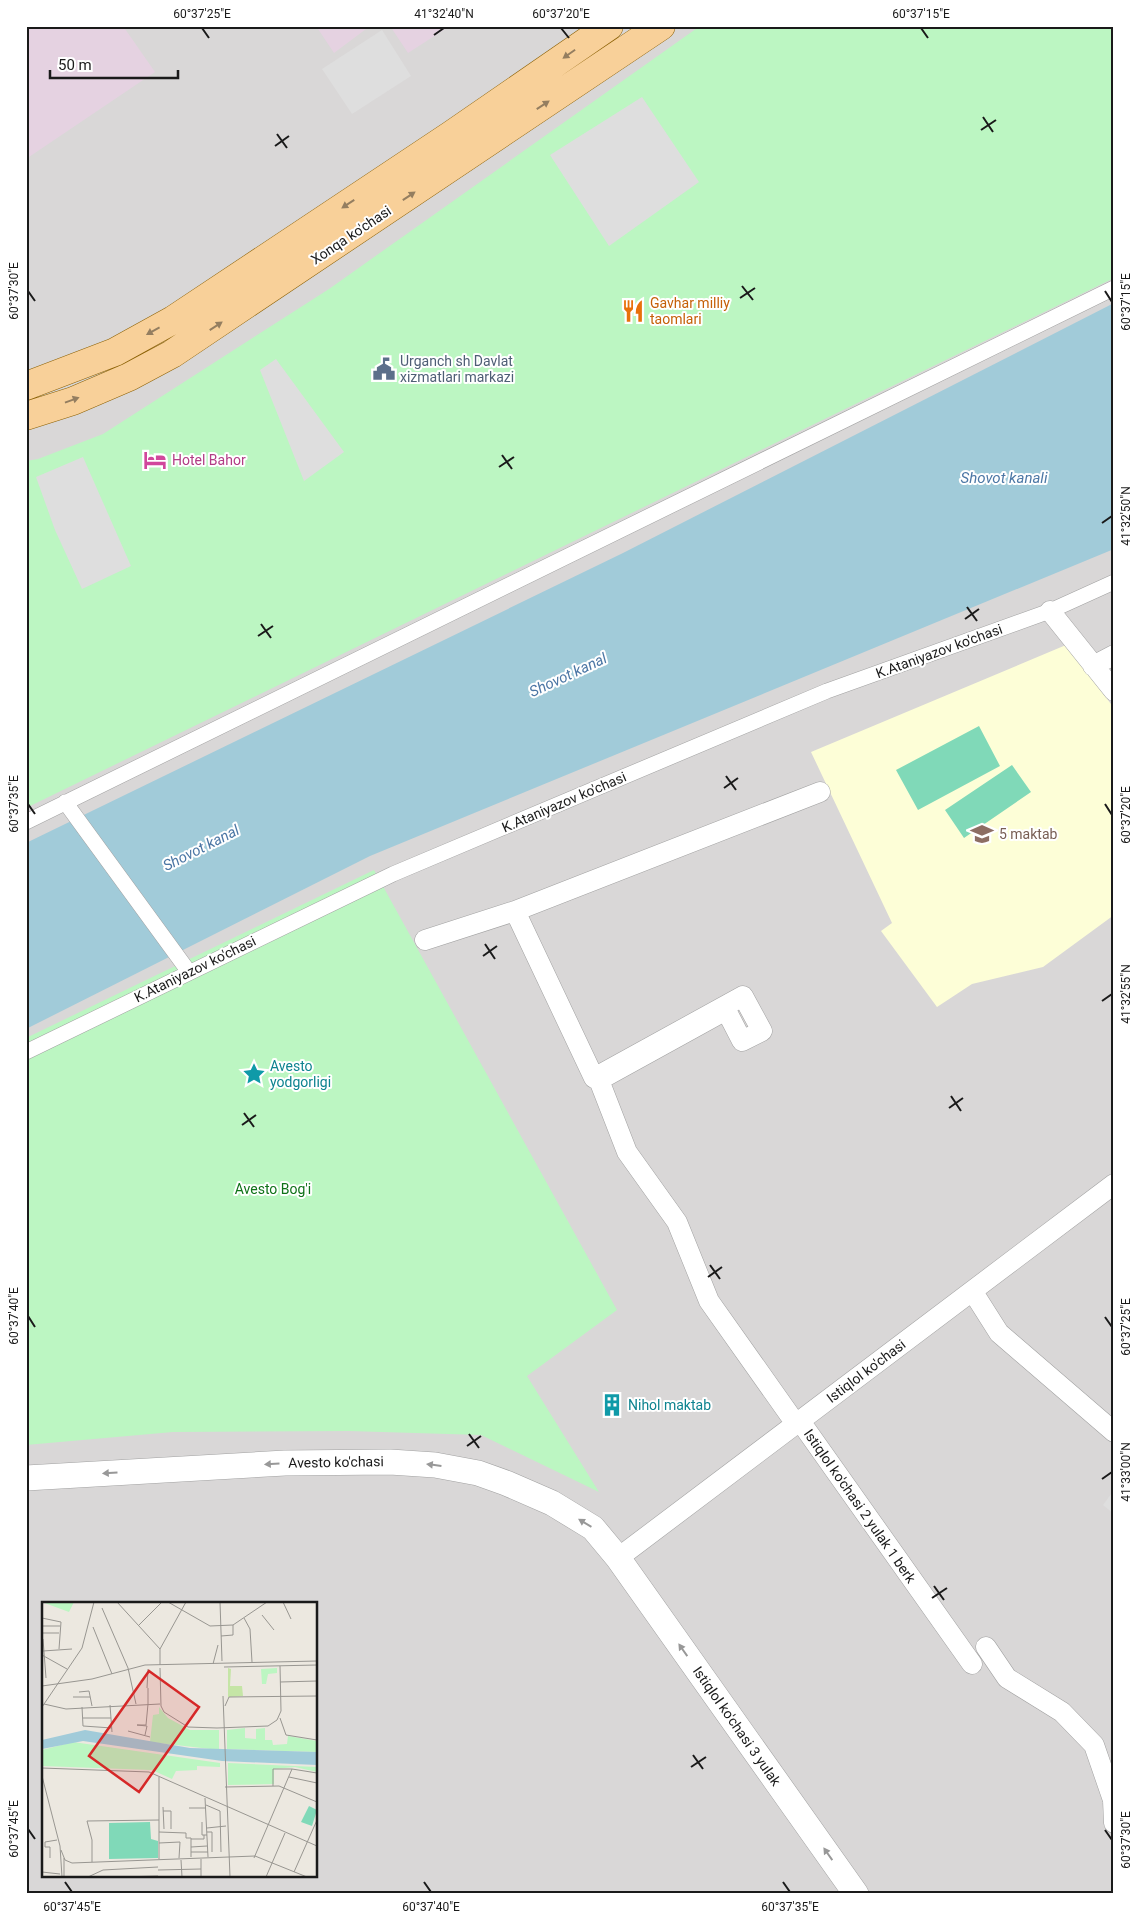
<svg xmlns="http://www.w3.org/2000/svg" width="1140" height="1920" viewBox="0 0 1140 1920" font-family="Roboto,sans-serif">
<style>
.residential{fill:#d9d7d7;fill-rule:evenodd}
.industrial{fill:#e5d2e1}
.education{fill:#fdfed7}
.park{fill:#bcf6c2}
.pitch{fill:#80d9b8}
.parking{fill:#dedede}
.water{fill:#a1cbd9}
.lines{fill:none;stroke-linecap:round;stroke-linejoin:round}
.pedestrian-casing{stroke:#a1a1a1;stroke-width:16}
.minor-casing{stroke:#a1a1a1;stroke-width:21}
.tertiary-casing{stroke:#a1a1a1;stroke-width:26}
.primary-casing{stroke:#8c6105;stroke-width:29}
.pedestrian{stroke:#fff;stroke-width:15}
.minor{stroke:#fff;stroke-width:20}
.tertiary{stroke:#fff;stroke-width:25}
.primary{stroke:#f8d099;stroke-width:28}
.oneway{fill:#947e60}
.oneway2{fill:#989898}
.ticks{fill:none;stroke:#1a1a1a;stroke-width:2}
.labels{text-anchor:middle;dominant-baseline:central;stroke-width:4;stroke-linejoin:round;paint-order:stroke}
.street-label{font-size:14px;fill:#1a1a1a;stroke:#fff}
.food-label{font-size:14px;fill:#c56008;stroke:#fff;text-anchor:start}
.service-label{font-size:14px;fill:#4e5e75;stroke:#fff;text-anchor:start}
.hotel-label{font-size:14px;fill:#b23c85;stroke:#fff;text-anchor:start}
.education-label{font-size:14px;fill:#785e54;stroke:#fff;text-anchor:start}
.culture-label{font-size:14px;fill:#0d838f;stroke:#fff;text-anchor:start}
.park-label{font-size:14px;fill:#0f7218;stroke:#fff}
.water-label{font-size:15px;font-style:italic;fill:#4c77a5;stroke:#fff}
.inset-road{fill:none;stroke:#989691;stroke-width:1}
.view{fill:#d62828;fill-opacity:0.15;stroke:#d62828;stroke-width:2.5}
.inset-edge{fill:none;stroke:#1a1a1a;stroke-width:2.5}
.neatline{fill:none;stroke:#1a1a1a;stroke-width:2}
.ticks-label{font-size:12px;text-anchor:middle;fill:#1a1a1a}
</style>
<rect width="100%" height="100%" fill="#ece8e0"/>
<path class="residential" d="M 26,26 L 1114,26 L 1114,1894 L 26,1894 ZM 44,1604 L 316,1604 L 316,1876 L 44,1876 Z"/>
<path class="industrial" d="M 26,26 L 123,26 L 155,72 L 26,159 Z
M 316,26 L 370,26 L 334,53 Z
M 390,26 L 450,26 L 408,53 Z"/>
<path class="education" d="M 1066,645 L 1114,708 L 1114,915 L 1043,967 L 972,984 L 937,1007 L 881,931 L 892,923 L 811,752 Z"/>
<path class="park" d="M 700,26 L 1114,26 L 1114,278 L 26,808 L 26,461 L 38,459 L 103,434 L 329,289 Z
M 374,870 L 617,1310 L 527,1376 L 599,1492 L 481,1435 L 349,1431 L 173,1432 L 26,1445 L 26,1038 Z"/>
<path class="pitch" d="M 979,726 L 1000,766 L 918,810 L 896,770 Z
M 1012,765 L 1031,792 L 964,838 L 945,810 Z"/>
<path class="parking" d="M 382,30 L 411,76 L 352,114 L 322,69 Z
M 642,97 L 699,182 L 609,246 L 550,155 Z
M 276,359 L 344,452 L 304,481 L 260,370 Z
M 83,457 L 131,566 L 82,589 L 55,530 L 36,477 Z
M 1114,1490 L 1114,1514 L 1103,1505 Z"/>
<path class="water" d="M 1114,303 L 1114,549 L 370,856 L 26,1029 L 26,843 L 623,553 Z"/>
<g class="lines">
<defs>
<path id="pedestrian" d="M 65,802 L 189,972
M 26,822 L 1114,288
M 26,1052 L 393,874 L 827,691 L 1050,611 L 1114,582"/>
<path id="minor" d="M 1050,611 L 1114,691
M 1093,666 L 1114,655
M 515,911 L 594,1078 L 743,996 L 762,1031 L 742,1041 L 726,1010 L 599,1080 L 627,1152 L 677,1222 L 709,1301 L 796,1424
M 425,940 L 515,911 L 820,792
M 973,1292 L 999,1333 L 1114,1432
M 800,1421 L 972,1664
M 618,1558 L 1114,1184
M 986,1647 L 1007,1678 L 1062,1712 L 1094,1745 L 1113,1800 L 1114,1823"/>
<path id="tertiary" d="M 26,1478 L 285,1463 L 390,1462 L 435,1465 L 478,1473 L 506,1483 L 552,1503 L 593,1528 L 618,1558 L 856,1894"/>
<path id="primary" d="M 26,386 L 115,352 L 173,320 L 451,135 L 609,26
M 26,416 L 73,401 L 129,377 L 172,354 L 661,26"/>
</defs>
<use href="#pedestrian" class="pedestrian-casing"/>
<use href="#minor" class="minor-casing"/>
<use href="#tertiary" class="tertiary-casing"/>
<use href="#primary" class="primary-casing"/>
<use href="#pedestrian" class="pedestrian"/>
<use href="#minor" class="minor"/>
<use href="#tertiary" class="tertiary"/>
<use href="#primary" class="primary"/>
</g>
<defs><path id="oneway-solid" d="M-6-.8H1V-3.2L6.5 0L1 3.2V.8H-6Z" transform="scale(1.25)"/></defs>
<g class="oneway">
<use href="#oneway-solid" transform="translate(569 54) rotate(145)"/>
<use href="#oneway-solid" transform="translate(543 105) rotate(-33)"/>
<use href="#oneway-solid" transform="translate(409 196) rotate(-34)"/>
<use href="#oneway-solid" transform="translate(348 204) rotate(147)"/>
<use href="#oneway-solid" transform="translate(216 326) rotate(-33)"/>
<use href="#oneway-solid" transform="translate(153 331) rotate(151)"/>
<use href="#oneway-solid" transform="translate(72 400) rotate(-20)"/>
</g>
<g class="oneway2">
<use href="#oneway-solid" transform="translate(272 1464) rotate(177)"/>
<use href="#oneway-solid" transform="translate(434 1465) rotate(-173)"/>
<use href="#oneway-solid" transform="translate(110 1473) rotate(177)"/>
<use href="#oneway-solid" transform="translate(585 1523) rotate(-149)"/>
<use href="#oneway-solid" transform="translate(683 1650) rotate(-125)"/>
<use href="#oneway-solid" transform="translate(828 1854) rotate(-125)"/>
</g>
<path class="ticks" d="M 202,28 L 209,38M 561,28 L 569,38M 921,28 L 928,38M 434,35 L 444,28M 983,117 L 993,132M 981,130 L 996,120M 277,134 L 287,148M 275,146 L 289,136M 742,286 L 753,300M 28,291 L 35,301M 1105,291 L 1112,302M 740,298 L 755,288M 502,455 L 512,469M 499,467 L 514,457M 1102,523 L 1112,516M 967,607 L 977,621M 965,619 L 979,609M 261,624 L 271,638M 258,636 L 273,626M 726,776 L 736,790M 724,788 L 738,778M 28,804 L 35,814M 1105,804 L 1112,815M 485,944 L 495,959M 483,956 L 497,946M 1102,1001 L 1112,994M 951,1096 L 961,1111M 949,1108 L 963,1098M 244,1113 L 254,1127M 242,1125 L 256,1115M 710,1265 L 720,1279M 708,1277 L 722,1267M 28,1316 L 35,1327M 1105,1317 L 1112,1327M 469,1434 L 479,1448M 467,1446 L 481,1436M 1102,1479 L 1112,1472M 934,1586 L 944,1600M 932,1598 L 947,1588M 693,1755 L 703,1769M 691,1767 L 706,1757M 28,1829 L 35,1839M 1105,1830 L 1112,1840M 65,1882 L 72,1892M 424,1882 L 431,1892M 783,1882 L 790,1892"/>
<defs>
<symbol id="restaurant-bare" viewBox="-9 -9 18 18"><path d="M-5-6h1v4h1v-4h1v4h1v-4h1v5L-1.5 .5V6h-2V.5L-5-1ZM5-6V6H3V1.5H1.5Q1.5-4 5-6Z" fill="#e8710a" stroke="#fff" stroke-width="2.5" paint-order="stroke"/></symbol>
<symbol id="civic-bare" viewBox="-9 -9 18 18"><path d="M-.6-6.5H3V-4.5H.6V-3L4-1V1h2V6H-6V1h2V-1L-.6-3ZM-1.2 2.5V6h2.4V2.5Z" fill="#5c6f8a" stroke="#fff" stroke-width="2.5" paint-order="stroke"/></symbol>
<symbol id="hotel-bare" viewBox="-9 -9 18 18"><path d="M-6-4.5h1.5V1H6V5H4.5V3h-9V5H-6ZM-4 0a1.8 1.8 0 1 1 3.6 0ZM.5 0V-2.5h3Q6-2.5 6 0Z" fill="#d1479c" stroke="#fff" stroke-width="2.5" paint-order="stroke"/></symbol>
<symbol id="school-bare" viewBox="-9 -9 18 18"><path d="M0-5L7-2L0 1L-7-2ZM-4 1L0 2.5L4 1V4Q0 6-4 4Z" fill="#8d6e63" stroke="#fff" stroke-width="2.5" paint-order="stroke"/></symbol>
<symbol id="sight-bare" viewBox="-9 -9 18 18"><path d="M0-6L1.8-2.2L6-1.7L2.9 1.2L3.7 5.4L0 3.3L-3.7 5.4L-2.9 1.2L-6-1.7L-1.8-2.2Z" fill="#0f9aa8" stroke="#fff" stroke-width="2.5" paint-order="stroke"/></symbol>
<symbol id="building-bare" viewBox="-9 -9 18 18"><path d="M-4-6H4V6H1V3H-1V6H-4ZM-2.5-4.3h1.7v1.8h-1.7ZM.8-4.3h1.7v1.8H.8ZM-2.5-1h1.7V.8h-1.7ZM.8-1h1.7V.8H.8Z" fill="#0f9aa8" stroke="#fff" stroke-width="2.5" paint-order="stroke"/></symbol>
</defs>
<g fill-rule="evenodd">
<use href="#restaurant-bare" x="617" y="295" width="32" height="32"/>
<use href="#civic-bare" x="368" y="353" width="32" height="32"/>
<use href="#hotel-bare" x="139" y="444" width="32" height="32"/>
<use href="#school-bare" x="966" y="818" width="32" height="32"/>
<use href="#sight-bare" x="238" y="1058" width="32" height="32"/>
<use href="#building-bare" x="596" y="1389" width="32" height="32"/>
</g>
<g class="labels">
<g class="street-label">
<text transform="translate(351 235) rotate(-34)">Xonqa ko'chasi</text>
<text transform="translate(939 651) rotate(-20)">K.Ataniyazov ko'chasi</text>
<text transform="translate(564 802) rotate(-23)">K.Ataniyazov ko'chasi</text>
<text transform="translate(195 969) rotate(-26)">K.Ataniyazov ko'chasi</text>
<text transform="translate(866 1371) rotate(-37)">Istiqlol ko'chasi</text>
<text transform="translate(336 1462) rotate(-1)">Avesto ko'chasi</text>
<text transform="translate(860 1506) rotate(55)">Istiqlol ko'chasi 2 yulak 1 berk</text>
<text transform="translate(737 1726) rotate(55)">Istiqlol ko'chasi 3 yulak</text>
</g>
<g class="food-label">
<text x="650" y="303">Gavhar milliy<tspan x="650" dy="16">taomlari</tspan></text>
</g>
<g class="service-label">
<text x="400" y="361">Urganch sh Davlat<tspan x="400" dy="16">xizmatlari markazi</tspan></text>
</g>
<g class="hotel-label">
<text x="172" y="460">Hotel Bahor</text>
</g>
<g class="education-label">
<text x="999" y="834">5 maktab</text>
</g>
<g class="culture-label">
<text x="270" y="1066">Avesto<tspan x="270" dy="16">yodgorligi</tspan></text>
<text x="628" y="1405">Nihol maktab</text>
</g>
<g class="park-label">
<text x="273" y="1189">Avesto Bog'i</text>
</g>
<g class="water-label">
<text x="1004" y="478">Shovot kanali</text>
<text transform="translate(568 675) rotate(-25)">Shovot kanal</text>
<text transform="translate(201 848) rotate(-27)">Shovot kanal</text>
</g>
</g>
<g transform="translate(42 1602)">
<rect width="275" height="275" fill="#ece8e0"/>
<path d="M 186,66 L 189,67 L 188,84 L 200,84 L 201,94 L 186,95 Z" fill="#c5e5a6"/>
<path d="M 0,0 L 13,1 L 32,0 L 27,10 ZM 235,66 L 235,71 L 226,72 L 224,82 L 220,82 L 219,67 ZM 117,105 L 126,116 L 148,128 L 177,128 L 177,148 L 108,140 L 111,113 L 117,112 ZM 203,126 L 203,136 L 214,137 L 214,127 L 223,126 L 223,138 L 230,138 L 231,143 L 245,142 L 246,134 L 275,139 L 275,150 L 185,147 L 185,128 ZM 31,140 L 178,161 L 178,165 L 155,164 L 155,168 L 134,169 L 130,177 L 110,168 L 0,164 L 0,148 ZM 186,161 L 275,165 L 275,170 L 253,165 L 232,167 L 232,182 L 186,183 Z" fill="#bcf6c2"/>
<path d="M 267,204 L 275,208 L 270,224 L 259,220 ZM 108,220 L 109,237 L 116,239 L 116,256 L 67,257 L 67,221 Z" fill="#80d9b8"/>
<path d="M 43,128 L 148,146 L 275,150 L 275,163 L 180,159 L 41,139 L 0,147 L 0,138 Z" fill="#a1cbd9"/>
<path class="inset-road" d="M 75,0 L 118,47M 126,0 L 168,24 L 191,23 L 225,0M 178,0 L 180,59M 241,0 L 249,17M 60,6 L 86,66 L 94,102M 220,13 L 232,28M 0,16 L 19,20 L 17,47M 202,16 L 208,27 L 210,60M 97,23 L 120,0M 0,24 L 18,24M 51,25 L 70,72M 0,31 L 17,31M 179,34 L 191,33 L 191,23M 1,37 L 4,76M 1,49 L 30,47M 0,53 L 25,67M 171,62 L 176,43M 118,63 L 118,47 L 144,0M 182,65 L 275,63M 118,66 L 119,104 L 122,110 L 146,125 L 175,126 L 226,124 L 235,118 L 239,109 L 238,64M 238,80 L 275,79M 0,84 L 50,77 L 103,63 L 275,59M 105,86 L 106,67M 106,86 L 106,102M 37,90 L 47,89 L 50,104M 181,94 L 188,275M 31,95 L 48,95M 2,102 L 24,107 L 118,102M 68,103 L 70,130M 183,104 L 187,95 L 275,94M 0,105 L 40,46 L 52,0M 40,105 L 41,124 L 70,126M 41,116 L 69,116M 238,116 L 244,133 L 275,138M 86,129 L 108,135M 103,133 L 105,124 L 95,123 L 104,123 L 106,102M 0,166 L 107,170 L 275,244M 0,174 L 18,244 L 20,275M 117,175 L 117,257M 247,175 L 275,181M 231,184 L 231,167 L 250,167M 183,185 L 237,184 L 275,200M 163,196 L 166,255M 164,203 L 178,209 L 179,250M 121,205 L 122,227M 147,206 L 164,206M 121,209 L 129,209 L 129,227M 160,220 L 160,233 L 165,233M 165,226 L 184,224M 117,230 L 144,231 L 144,236 L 149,236 L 149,255M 165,230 L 170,230 L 170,250M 149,237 L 162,237 L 162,233M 117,241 L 138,240 L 137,256M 149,245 L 165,244M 19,248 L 23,258 L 30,261 L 213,254 L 265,275M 149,250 L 166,250M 8,256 L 8,245 L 3,245 L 3,240 L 15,238M 22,256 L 22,274M 212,256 L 250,167 L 275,171M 159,257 L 159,275M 139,258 L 140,275M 50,260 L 50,238 L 45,219 L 117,218M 116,268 L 159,267M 0,270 L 18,272M 252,270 L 275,218M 46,275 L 61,268 L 116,265M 78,275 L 116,274M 224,275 L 243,231"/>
<path class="view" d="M 107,69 L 157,105 L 97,190 L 47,154 Z"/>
<rect width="275" height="275" class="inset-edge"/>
</g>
<rect width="1140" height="1920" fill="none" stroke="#ffffff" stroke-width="55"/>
<path d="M50 70v8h128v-8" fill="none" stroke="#1a1a1a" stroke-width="2.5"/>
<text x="58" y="70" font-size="15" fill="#1a1a1a" stroke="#ffffff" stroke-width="4" paint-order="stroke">50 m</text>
<rect x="28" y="28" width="1084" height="1864" class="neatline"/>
<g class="ticks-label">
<text x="202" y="18">60°37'25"E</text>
<text x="444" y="18">41°32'40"N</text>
<text x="561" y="18">60°37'20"E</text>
<text x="921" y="18">60°37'15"E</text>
<text transform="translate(14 291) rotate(-90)" y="4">60°37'30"E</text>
<text transform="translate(1126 302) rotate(-90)" y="4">60°37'15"E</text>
<text transform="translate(1126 516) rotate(-90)" y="4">41°32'50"N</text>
<text transform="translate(14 804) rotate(-90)" y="4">60°37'35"E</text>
<text transform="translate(1126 815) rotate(-90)" y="4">60°37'20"E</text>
<text transform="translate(1126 994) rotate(-90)" y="4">41°32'55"N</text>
<text transform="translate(14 1316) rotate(-90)" y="4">60°37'40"E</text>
<text transform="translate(1126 1327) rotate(-90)" y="4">60°37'25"E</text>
<text transform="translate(1126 1472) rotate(-90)" y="4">41°33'00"N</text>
<text transform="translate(14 1829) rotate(-90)" y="4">60°37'45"E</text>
<text transform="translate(1126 1840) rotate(-90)" y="4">60°37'30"E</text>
<text x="72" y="1911">60°37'45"E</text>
<text x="431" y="1911">60°37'40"E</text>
<text x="790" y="1911">60°37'35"E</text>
</g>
</svg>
